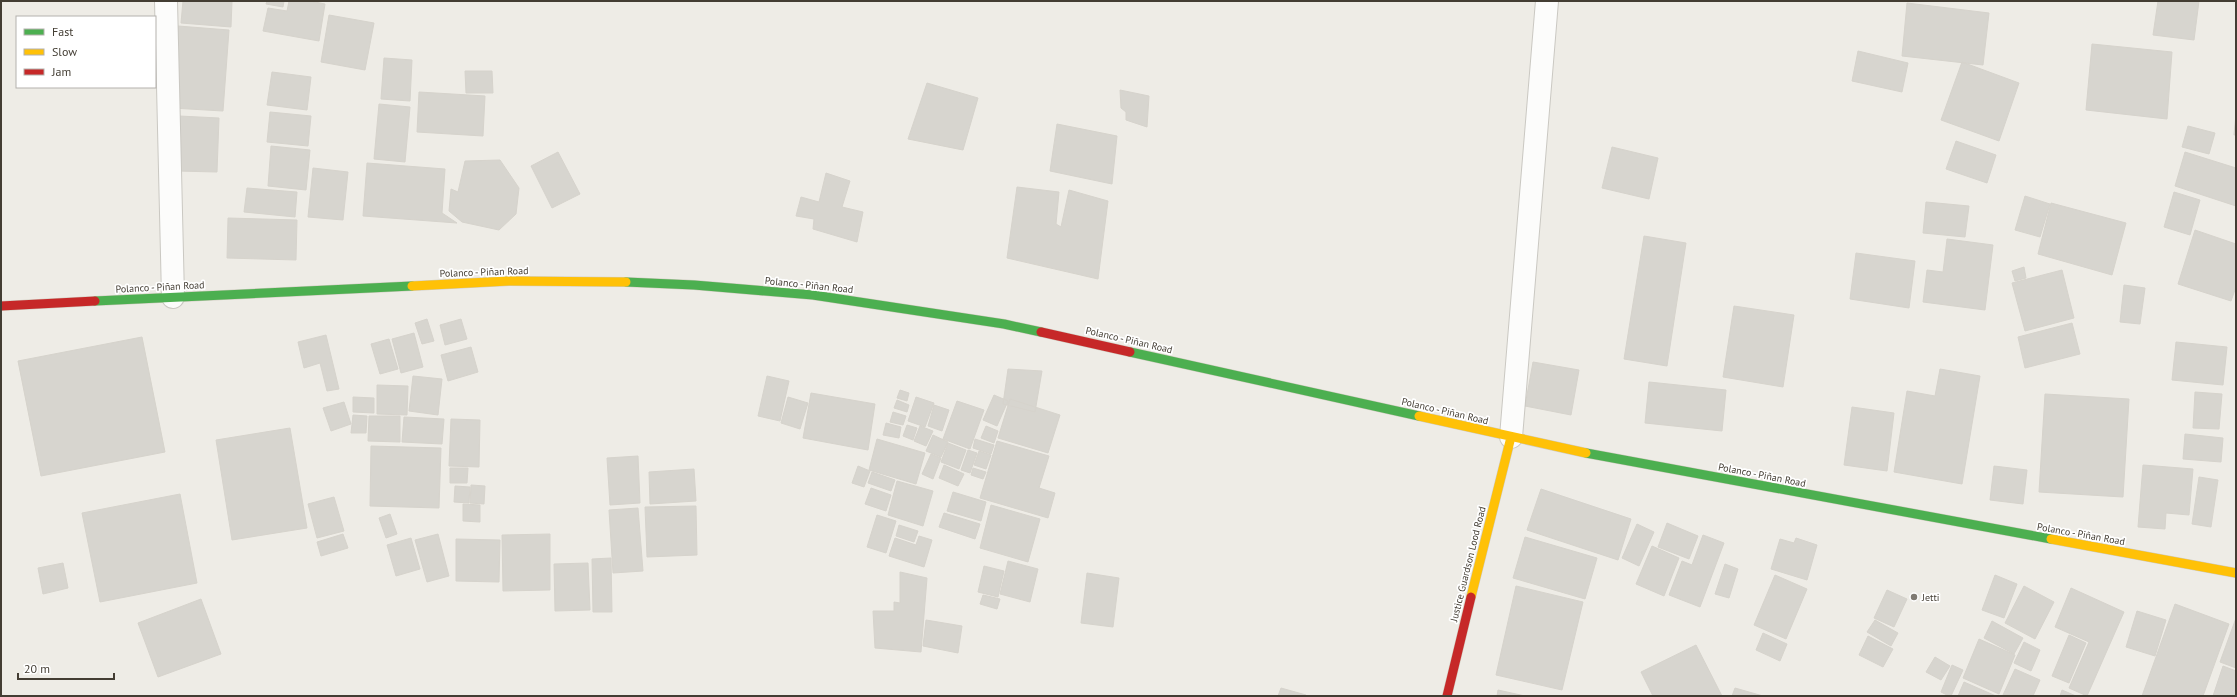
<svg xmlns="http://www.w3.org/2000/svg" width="2237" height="697" viewBox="0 0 2237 697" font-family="'PT Sans',sans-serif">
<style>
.building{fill:#d7d5cf;stroke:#d6d3cc}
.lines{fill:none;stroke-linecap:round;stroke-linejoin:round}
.street-casing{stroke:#cac8c2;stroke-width:24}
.fast-casing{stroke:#cfcabe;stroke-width:10}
.slow-casing{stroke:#cfcabe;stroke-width:10}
.jam-casing{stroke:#cfcabe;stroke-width:10}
.street{stroke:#fcfcfb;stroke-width:22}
.fast{stroke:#4caf50;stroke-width:9}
.slow{stroke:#ffc107;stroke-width:9}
.jam{stroke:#c62828;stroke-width:9}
.poi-dot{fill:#7f7a72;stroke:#fff;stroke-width:1.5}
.labels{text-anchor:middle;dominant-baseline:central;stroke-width:3.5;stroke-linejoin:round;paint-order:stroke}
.street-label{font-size:10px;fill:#433d33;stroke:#fff}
.poi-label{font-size:10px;fill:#433d33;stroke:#fff;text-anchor:start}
</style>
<rect width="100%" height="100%" fill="#eeece6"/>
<path class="building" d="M 183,1 L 232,1 L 231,27 L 181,23 Z
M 267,1 L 284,1 L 283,7 L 266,4 Z
M 289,1 L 310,1 L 325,4 L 319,41 L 263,31 L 268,8 L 287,11 Z
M 2158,1 L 2199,1 L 2194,40 L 2153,35 Z
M 1907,3 L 1989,13 L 1983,65 L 1902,56 Z
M 329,15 L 374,23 L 365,70 L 321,62 Z
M 178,26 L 229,30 L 223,111 L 172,108 Z
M 2092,44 L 2172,52 L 2167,119 L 2086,110 Z
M 1858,51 L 1908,63 L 1902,92 L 1852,81 Z
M 384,58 L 412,60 L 410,101 L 381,99 Z
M 1962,62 L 2019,83 L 1999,141 L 1941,120 Z
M 465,71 L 492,71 L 493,93 L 466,93 Z
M 272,72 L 311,77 L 307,110 L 267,105 Z
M 927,83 L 978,98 L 963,150 L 908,139 Z
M 1120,90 L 1149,96 L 1147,127 L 1126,120 L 1126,112 L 1121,108 Z
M 419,92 L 485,96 L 483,136 L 417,132 Z
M 379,104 L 410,107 L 405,162 L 374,159 Z
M 270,112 L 311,116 L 308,146 L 267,142 Z
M 2236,114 L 2236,135 L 2234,135 Z
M 179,116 L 219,118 L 217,172 L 177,171 Z
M 1057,124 L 1117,136 L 1112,184 L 1050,171 Z
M 2188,126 L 2215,133 L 2209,154 L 2182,147 Z
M 1956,141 L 1996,155 L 1987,183 L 1946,169 Z
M 271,146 L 310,150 L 306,190 L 268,186 Z
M 1612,147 L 1658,158 L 1649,199 L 1602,188 Z
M 558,152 L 580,194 L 552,208 L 531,166 Z
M 2185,152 L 2236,168 L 2236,206 L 2175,186 Z
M 500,160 L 519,188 L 516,214 L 499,230 L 462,222 L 449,211 L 451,189 L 458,192 L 465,161 Z
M 367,163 L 445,169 L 442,213 L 457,223 L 363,216 Z
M 313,168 L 348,172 L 343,220 L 308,217 Z
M 826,173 L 850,181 L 842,207 L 863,212 L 857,242 L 813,229 L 814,219 L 796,216 L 801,197 L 819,202 Z
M 1017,187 L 1059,192 L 1056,224 L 1061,227 L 1069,190 L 1108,201 L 1098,279 L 1007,258 Z
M 247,188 L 297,192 L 295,217 L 244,212 Z
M 2174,192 L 2200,200 L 2190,235 L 2164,227 Z
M 2025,196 L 2050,204 L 2040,237 L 2015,230 Z
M 1926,202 L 1969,206 L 1965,237 L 1923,233 Z
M 2051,203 L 2126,223 L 2112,275 L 2038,254 Z
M 228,218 L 297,220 L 296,260 L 227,258 Z
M 2195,230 L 2236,244 L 2236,287 L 2231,301 L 2178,284 Z
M 1644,236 L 1686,243 L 1667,366 L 1624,359 Z
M 1947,239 L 1993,245 L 1985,310 L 1923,302 L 1927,270 L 1943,272 Z
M 1856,253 L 1915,261 L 1909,308 L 1850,299 Z
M 2024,267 L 2026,278 L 2015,281 L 2012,271 Z
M 2062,270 L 2074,318 L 2025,331 L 2012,283 Z
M 2124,285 L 2145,288 L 2140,324 L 2120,322 Z
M 1734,306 L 1794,315 L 1783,387 L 1723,377 Z
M 427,319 L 434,341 L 422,344 L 415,323 Z
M 461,319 L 467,339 L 445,345 L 440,325 Z
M 2072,323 L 2080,354 L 2025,368 L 2018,337 Z
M 414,333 L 423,367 L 401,373 L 392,339 Z
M 326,335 L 339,389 L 327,391 L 320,363 L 304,368 L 298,342 Z
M 142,337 L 165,452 L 41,476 L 18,361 Z
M 389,339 L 398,369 L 380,374 L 371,344 Z
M 2176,342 L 2227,347 L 2223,385 L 2172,380 Z
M 471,347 L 478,372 L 448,381 L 441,355 Z
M 1533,362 L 1579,370 L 1571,415 L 1525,406 Z
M 1008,369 L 1042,371 L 1035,412 L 1003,404 Z
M 1940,369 L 1980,376 L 1962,484 L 1894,472 L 1907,391 L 1935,396 Z
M 413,376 L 442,379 L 438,415 L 409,411 Z
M 767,376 L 789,381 L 780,421 L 758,416 Z
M 1649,382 L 1726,390 L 1722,431 L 1645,423 Z
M 377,385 L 408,386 L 407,415 L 377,414 Z
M 900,390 L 909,393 L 907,401 L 897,398 Z
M 2195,392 L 2222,394 L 2219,429 L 2193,428 Z
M 811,393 L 875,404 L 868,450 L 803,438 Z
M 2045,394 L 2129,399 L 2123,497 L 2039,492 Z
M 994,395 L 1008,401 L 997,426 L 983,420 Z
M 353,397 L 374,398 L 374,413 L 353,412 Z
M 788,397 L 808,403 L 800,429 L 781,423 Z
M 916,397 L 934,403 L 925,427 L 908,421 Z
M 1010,399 L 1060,415 L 1048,453 L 998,438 Z
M 897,400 L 909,405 L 907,412 L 894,408 Z
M 957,401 L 984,410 L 970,449 L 943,439 Z
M 344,402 L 351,424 L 331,431 L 323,408 Z
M 934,405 L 949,410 L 942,431 L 928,426 Z
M 1852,407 L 1894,413 L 1887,471 L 1844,465 Z
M 893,412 L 906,416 L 903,425 L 890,422 Z
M 353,415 L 367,416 L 366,433 L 351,433 Z
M 369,416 L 400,416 L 400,442 L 368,441 Z
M 404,417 L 444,419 L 442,444 L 402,442 Z
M 451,419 L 480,420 L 479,467 L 449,466 Z
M 886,423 L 901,427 L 899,438 L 883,435 Z
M 907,425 L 917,428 L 913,440 L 903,436 Z
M 920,426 L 933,431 L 926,446 L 914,441 Z
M 986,426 L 998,431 L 994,443 L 981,438 Z
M 290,428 L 307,528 L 232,540 L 216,440 Z
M 2185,434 L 2223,438 L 2221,462 L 2183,459 Z
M 933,435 L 948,442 L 941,457 L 926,451 Z
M 877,439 L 925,453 L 916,484 L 869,470 Z
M 975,439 L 994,445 L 991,454 L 973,448 Z
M 997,441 L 1049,456 L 1039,488 L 1055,493 L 1048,518 L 980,498 Z
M 948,443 L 966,450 L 959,469 L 941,462 Z
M 371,446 L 441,448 L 439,508 L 370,506 Z
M 968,450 L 977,453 L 970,473 L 961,470 Z
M 979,451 L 991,455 L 986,469 L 974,465 Z
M 931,454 L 941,458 L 933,479 L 922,474 Z
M 638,456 L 640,503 L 610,505 L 607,458 Z
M 944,465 L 964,474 L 958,486 L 939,478 Z
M 2143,465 L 2193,469 L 2189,515 L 2166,513 L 2165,529 L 2138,527 Z
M 858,466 L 870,471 L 864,487 L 852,483 Z
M 1994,466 L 2027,470 L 2023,504 L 1990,500 Z
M 450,468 L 468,468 L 467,483 L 450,483 Z
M 973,468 L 986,472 L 983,479 L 971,475 Z
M 694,469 L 696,501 L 650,504 L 649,472 Z
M 872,472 L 895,480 L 891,491 L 868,483 Z
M 2199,477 L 2218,480 L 2211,527 L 2192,524 Z
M 897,481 L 933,491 L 923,526 L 888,515 Z
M 471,485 L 485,486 L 484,504 L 470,503 Z
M 455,486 L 470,487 L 469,503 L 454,502 Z
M 871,488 L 891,495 L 886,511 L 865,504 Z
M 1541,489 L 1631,519 L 1618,560 L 1527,530 Z
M 953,492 L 986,502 L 981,521 L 947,511 Z
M 180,494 L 197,583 L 100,602 L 82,513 Z
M 334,497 L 344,531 L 317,538 L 308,504 Z
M 463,504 L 480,505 L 480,522 L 463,521 Z
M 991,505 L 1040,519 L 1028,562 L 980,548 Z
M 696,506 L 697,555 L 647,557 L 645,507 Z
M 638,508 L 643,571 L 613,573 L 609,510 Z
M 944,513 L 980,524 L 975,539 L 939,527 Z
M 390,514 L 397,534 L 386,538 L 379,518 Z
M 877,515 L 896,521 L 886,553 L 867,547 Z
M 1667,523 L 1698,536 L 1689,559 L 1658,547 Z
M 1637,524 L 1654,532 L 1639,566 L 1622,558 Z
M 899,525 L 918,531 L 914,542 L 896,536 Z
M 343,534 L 348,548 L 321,556 L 317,542 Z
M 438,534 L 449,576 L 427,582 L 415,540 Z
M 550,534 L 550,590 L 503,591 L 502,535 Z
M 1703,535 L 1724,543 L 1700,607 L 1669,595 L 1682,561 L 1692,565 Z
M 919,536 L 932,540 L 924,567 L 889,556 L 895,538 L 916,545 Z
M 1525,537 L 1597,558 L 1585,599 L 1513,578 Z
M 411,538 L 420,569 L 396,576 L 387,545 Z
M 1796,538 L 1817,545 L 1807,580 L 1771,569 L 1780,539 L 1794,543 Z
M 456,539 L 500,540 L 499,582 L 456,581 Z
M 1652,546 L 1679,558 L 1664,596 L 1636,584 Z
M 611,558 L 612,612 L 593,612 L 592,559 Z
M 1008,561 L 1038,569 L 1030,602 L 1000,594 Z
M 63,563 L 68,588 L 43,594 L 38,568 Z
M 588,563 L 590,610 L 555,611 L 554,564 Z
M 1725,564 L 1738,569 L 1729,598 L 1715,594 Z
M 984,566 L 1004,571 L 998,597 L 978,592 Z
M 900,572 L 927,578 L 921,652 L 875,648 L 873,611 L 894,611 L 894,602 L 900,603 Z
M 1087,573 L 1119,578 L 1113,627 L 1081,623 Z
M 1775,575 L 1807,589 L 1786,639 L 1754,625 Z
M 1995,575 L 2017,584 L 2004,618 L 1982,610 Z
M 1516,586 L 1583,602 L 1562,690 L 1496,675 Z
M 2024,586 L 2054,602 L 2035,639 L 2005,623 Z
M 2071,588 L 2124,612 L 2087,696 L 2069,688 L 2089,642 L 2055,627 Z
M 1887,590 L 1907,599 L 1894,627 L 1874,618 Z
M 983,595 L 1000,599 L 997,609 L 980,604 Z
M 201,599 L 221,654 L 158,677 L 138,623 Z
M 2175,604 L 2229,624 L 2203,696 L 2142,696 Z
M 2137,611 L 2166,620 L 2155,656 L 2126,647 Z
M 2236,618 L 2236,668 L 2220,662 Z
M 926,620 L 962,626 L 958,653 L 923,646 Z
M 1875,620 L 1898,633 L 1891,646 L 1867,632 Z
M 1992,621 L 2023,638 L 2014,654 L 1984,638 Z
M 1763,633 L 1787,644 L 1780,661 L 1756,650 Z
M 2069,635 L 2086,643 L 2069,683 L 2052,676 Z
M 1868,636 L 1893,649 L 1883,667 L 1859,655 Z
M 1979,639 L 2015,655 L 1999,694 L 1963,678 Z
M 2024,642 L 2040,650 L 2031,671 L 2014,663 Z
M 1696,645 L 1722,696 L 1653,696 L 1641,672 Z
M 1935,657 L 1950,666 L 1941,680 L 1926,672 Z
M 1952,665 L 1963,670 L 1951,696 L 1949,696 L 1941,692 Z
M 2223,666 L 2236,671 L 2236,696 L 2213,696 Z
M 2015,669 L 2040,680 L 2033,696 L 2003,695 Z
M 1964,682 L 1996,696 L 1958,696 Z
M 1281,688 L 1306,695 L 1306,696 L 1278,696 Z
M 1735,688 L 1763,696 L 1732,696 Z
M 1498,690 L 1525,696 L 1497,696 Z
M 2062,690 L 2076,696 L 2060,696 Z"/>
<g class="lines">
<defs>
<path id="street" d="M 166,1 L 173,297
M 1511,437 L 1547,1"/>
<path id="fast" d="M 626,282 L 694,285 L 813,295 L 1004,324 L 1041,332
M 95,301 L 412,286
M 1130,352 L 1419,416
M 1586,453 L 2051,539"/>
<path id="slow" d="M 412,286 L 509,281 L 626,282
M 1419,416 L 1586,453
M 2051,539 L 2236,573
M 1471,597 L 1511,437"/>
<path id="jam" d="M 1,306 L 95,301
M 1041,332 L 1130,352
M 1447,696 L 1471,597"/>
</defs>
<use href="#street" class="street-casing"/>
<use href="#fast" class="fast-casing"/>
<use href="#slow" class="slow-casing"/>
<use href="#jam" class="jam-casing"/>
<use href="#street" class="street"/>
<use href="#fast" class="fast"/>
<use href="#slow" class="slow"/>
<use href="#jam" class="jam"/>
</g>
<circle class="poi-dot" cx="1914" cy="597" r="4"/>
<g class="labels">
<g class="street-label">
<text transform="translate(484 272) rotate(-2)">Polanco - Piñan Road</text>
<text transform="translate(809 285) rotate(6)">Polanco - Piñan Road</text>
<text transform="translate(160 287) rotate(-3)">Polanco - Piñan Road</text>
<text transform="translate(1129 340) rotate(13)">Polanco - Piñan Road</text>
<text transform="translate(1445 411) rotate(13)">Polanco - Piñan Road</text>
<text transform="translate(1762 475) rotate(11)">Polanco - Piñan Road</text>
<text transform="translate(2081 534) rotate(10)">Polanco - Piñan Road</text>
<text transform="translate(1468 564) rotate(-76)">Justice Guardson Lood Road</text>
</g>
<g class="poi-label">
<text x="1922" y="597">Jetti</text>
</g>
</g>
<rect width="2237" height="697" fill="none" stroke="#433d33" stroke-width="4"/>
<rect x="16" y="16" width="140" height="72" fill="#ffffff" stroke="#b4b1ad"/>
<rect x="24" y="29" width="20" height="6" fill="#4caf50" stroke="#b4b1ad"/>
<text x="52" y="36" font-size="12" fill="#433d33">Fast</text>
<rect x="24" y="49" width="20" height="6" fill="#ffc107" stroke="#b4b1ad"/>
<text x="52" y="56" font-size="12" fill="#433d33">Slow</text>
<rect x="24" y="69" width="20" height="6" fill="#c62828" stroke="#b4b1ad"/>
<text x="52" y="76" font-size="12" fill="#433d33">Jam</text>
<path d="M18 673v6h96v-6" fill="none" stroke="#433d33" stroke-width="2"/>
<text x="24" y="673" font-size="12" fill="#433d33" stroke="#ffffff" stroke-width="3" paint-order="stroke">20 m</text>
</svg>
